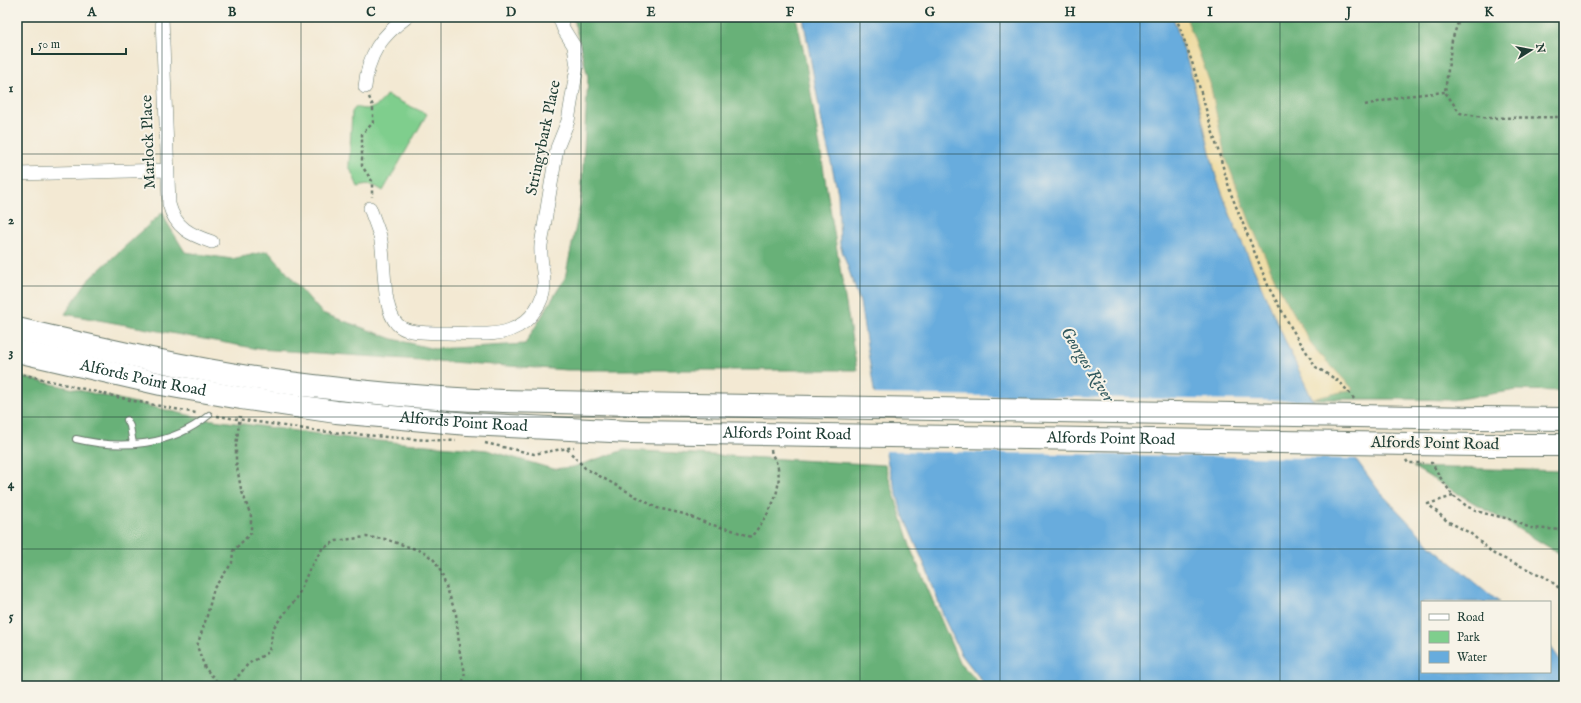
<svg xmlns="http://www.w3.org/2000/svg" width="1581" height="703" viewBox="0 0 1581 703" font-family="'IM FELL English',serif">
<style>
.green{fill:#7fce8d;stroke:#4f8660}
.forest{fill:#67b178;stroke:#437756}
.sand{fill:#eeda9e;stroke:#868c69}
.water{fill:#67acdd;stroke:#437488}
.pier{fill:#f3e9d3}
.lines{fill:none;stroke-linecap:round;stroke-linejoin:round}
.lane-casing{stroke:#69796c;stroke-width:8}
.street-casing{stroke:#69796c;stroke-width:14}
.highway-casing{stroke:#69796c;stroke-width:24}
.path{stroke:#69796c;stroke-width:2.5;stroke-dasharray:3 3;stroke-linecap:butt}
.lane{stroke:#fff;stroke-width:6}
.street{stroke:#fff;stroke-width:13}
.highway{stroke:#fff;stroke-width:22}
.highway-bridge-casing{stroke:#69796c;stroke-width:24;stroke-linecap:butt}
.highway-bridge{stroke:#fff;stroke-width:22}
.grid{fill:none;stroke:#1f3d34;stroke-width:1;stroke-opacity:0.55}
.labels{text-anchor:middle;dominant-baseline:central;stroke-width:4;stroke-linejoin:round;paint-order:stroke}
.street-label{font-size:16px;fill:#1f3d34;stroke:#f7f3e8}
.water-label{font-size:17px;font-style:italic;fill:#31595e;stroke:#f7f3e8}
.neatline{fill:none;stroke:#1f3d34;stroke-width:1.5}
.grid-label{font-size:13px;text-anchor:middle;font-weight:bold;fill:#1f3d34}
</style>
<rect width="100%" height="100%" fill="#f7f3e8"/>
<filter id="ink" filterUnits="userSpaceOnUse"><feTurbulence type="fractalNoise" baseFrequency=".025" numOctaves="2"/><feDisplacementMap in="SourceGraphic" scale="8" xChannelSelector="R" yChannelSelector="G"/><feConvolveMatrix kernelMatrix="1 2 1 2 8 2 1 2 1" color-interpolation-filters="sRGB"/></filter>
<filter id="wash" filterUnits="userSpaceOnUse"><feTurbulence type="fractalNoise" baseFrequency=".012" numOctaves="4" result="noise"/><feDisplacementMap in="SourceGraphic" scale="16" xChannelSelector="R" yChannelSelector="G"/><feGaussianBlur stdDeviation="0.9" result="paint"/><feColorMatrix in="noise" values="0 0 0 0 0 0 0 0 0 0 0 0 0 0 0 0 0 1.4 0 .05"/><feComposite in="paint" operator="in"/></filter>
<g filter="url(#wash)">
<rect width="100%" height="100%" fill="#f3e9d3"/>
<path class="green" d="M 386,95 L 427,114 L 383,191 C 375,185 368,184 358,187 L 349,166 L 352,112 L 356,107 C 369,112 379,107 386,95 Z"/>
<path class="forest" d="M 573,17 L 796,17 L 805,58 L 857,370 L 567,370 L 259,349 L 65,314 L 87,281 L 163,212 L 166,221 L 185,252 L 232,259 L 268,251 L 322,313 L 393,339 L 434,349 L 525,344 L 565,278 L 581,202 L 588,77 Z
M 1173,17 L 1564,17 L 1564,391 L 1517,390 L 1452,400 L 1408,399 L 1312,399 Z
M 17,376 L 206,419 L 356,439 L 487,450 L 553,469 L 573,467 L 624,450 L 885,465 L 912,552 L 959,662 L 982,686 L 17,686 Z
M 1413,467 L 1564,471 L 1564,556 Z"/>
<path class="sand" d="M 1173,17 L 1186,17 L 1210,83 L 1225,156 L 1250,222 L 1277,284 L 1313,347 L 1353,389 L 1312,399 L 1287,345 L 1233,222 L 1216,177 L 1191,73 Z"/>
<path class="water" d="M 803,17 L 1173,17 L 1191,73 L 1216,177 L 1233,222 L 1287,345 L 1312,399 L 1379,491 L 1431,546 L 1499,602 L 1422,602 L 1422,672 L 1550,672 L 1550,646 L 1564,665 L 1564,686 L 986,686 L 961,654 L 944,618 L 929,575 L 903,515 L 888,464 L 877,409 L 860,302 L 840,245 L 838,193 L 822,123 Z"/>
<path class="pier" d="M 873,394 L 1316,401 L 1358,459 L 884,451 Z"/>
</g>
<g filter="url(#ink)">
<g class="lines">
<defs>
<path id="lane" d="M 127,420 L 130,426 L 133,444
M 76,439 C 122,450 172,446 209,415"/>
<path id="street" d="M 162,17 L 169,204 C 175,228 191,235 212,242
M 365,87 C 368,54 381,36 407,17
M 17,174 L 167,170
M 370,208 C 373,217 377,227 380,236 C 386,260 381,307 397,324 C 401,328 406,330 411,331 C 422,333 435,333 447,333 C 468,333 490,337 510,330 C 521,326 530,319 536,309 C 552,285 539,270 541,245 L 557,148 L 568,121 L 577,67 L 574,46 L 564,30 L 559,17"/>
<g id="highway">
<path d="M 17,329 C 107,350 197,371 289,383 C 351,391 413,397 475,400 C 527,402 579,402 631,404"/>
<path id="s1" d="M 17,351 L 161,384 L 241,398 L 336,412 L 468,424 L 631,432"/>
<path d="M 1478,418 L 1564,419"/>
<path d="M 1478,445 L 1564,445"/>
</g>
</defs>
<use href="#lane" class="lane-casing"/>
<use href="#street" class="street-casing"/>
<use href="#highway" class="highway-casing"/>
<path class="path" d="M 1176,17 L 1192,62 L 1231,194 L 1269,288 L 1292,329 L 1316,367 L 1340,382 L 1355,400
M 1460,17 L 1452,40 L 1445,92 L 1460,113 L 1489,118 L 1564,117
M 369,97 L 373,106 L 373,123 L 362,134 L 362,166 L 372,181 L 372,197
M 1365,105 L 1404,96 L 1445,92
M 17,373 L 134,401 L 196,413
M 217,416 L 318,431 L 411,439 L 456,441
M 485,443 L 534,454 L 574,447
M 567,449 L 585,468 L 657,508 L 684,514 L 709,524 L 732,530 L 751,537 C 767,517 782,495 778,468 C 777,461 772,457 771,450
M 1406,460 L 1408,463 L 1423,463
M 1430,463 L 1432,463 L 1440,477 L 1453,496 L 1468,507 L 1483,513 L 1510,519 L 1530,528 L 1564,530
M 1453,496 L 1428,504 L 1447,521 L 1470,533 L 1494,554 L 1547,578 L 1564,592
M 221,686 L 205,668 L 197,646 L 207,616 L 214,588 L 232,563 L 233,551 L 251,533 L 251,516 L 241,489 L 236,462 L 236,446 L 240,416
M 223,686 L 235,680 L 248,664 L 269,652 L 273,628 L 297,598 L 310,568 L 322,549 L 336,541 L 366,537 L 385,539 L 424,552 L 434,560 L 441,572 L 456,614 L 460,654 L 465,672 L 462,686"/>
<use href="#lane" class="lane"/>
<use href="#street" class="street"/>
<use href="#highway" class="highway"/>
<defs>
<g id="highway-bridge">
<path d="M 631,404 L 1478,418"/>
<path id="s2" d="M 631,432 L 1478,445"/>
</g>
</defs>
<use href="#highway-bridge" class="highway-bridge-casing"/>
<use href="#highway-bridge" class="highway-bridge"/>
</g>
</g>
<path class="grid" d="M 162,17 L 162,686M 301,17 L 301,686M 441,17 L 441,686M 581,17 L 581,686M 721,17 L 721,686M 860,17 L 860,686M 1000,17 L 1000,686M 1140,17 L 1140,686M 1280,17 L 1280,686M 1419,17 L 1419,686M 17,154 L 1564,154M 17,286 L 1564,286M 17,417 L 1564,417M 17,549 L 1564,549"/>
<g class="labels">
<g class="street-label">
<text transform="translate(544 138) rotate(-78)">Stringybark Place</text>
<text transform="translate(149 142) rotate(-92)">Marlock Place</text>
<text stroke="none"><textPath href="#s1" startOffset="129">Alfords Point Road</textPath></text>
<text stroke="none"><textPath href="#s1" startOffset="453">Alfords Point Road</textPath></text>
<text stroke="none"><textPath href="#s2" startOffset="156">Alfords Point Road</textPath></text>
<text stroke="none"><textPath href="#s2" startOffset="480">Alfords Point Road</textPath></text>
<text transform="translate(1435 444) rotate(1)">Alfords Point Road</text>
</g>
<g class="water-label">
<text transform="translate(1087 365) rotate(58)">Georges River</text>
</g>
</g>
<rect width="1581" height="703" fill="none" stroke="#f7f3e8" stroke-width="44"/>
<rect x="1421" y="601" width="130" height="72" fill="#f7f3e8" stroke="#a1aaa0"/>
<rect x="1429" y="614" width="20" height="6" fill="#ffffff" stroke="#a1aaa0"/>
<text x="1457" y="621" font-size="12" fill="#1f3d34">Road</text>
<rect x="1429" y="631" width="20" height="12" fill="#7fce8d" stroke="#a1aaa0"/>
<text x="1457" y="641" font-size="12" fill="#1f3d34">Park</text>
<rect x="1429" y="651" width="20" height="12" fill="#67acdd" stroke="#a1aaa0"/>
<text x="1457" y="661" font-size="12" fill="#1f3d34">Water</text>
<g transform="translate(1531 50) rotate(79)" stroke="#f7f3e8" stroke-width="3" paint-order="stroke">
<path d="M0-3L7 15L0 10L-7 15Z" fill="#1f3d34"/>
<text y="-6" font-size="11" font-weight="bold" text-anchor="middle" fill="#1f3d34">N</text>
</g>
<path d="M32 48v6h94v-6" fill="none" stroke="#1f3d34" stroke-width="2"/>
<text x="38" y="48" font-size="12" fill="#1f3d34" stroke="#f7f3e8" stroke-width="3" paint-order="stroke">50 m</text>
<rect x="22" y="22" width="1537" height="659" class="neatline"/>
<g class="grid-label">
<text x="92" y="16">A</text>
<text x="232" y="16">B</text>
<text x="371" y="16">C</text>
<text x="511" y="16">D</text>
<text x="651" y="16">E</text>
<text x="790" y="16">F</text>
<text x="930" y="16">G</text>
<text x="1070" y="16">H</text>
<text x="1210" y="16">I</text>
<text x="1349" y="16">J</text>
<text x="1489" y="16">K</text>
<text x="11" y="92">1</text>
<text x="11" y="224">2</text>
<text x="11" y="356">3</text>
<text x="11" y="488">4</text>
<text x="11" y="620">5</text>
</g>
</svg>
